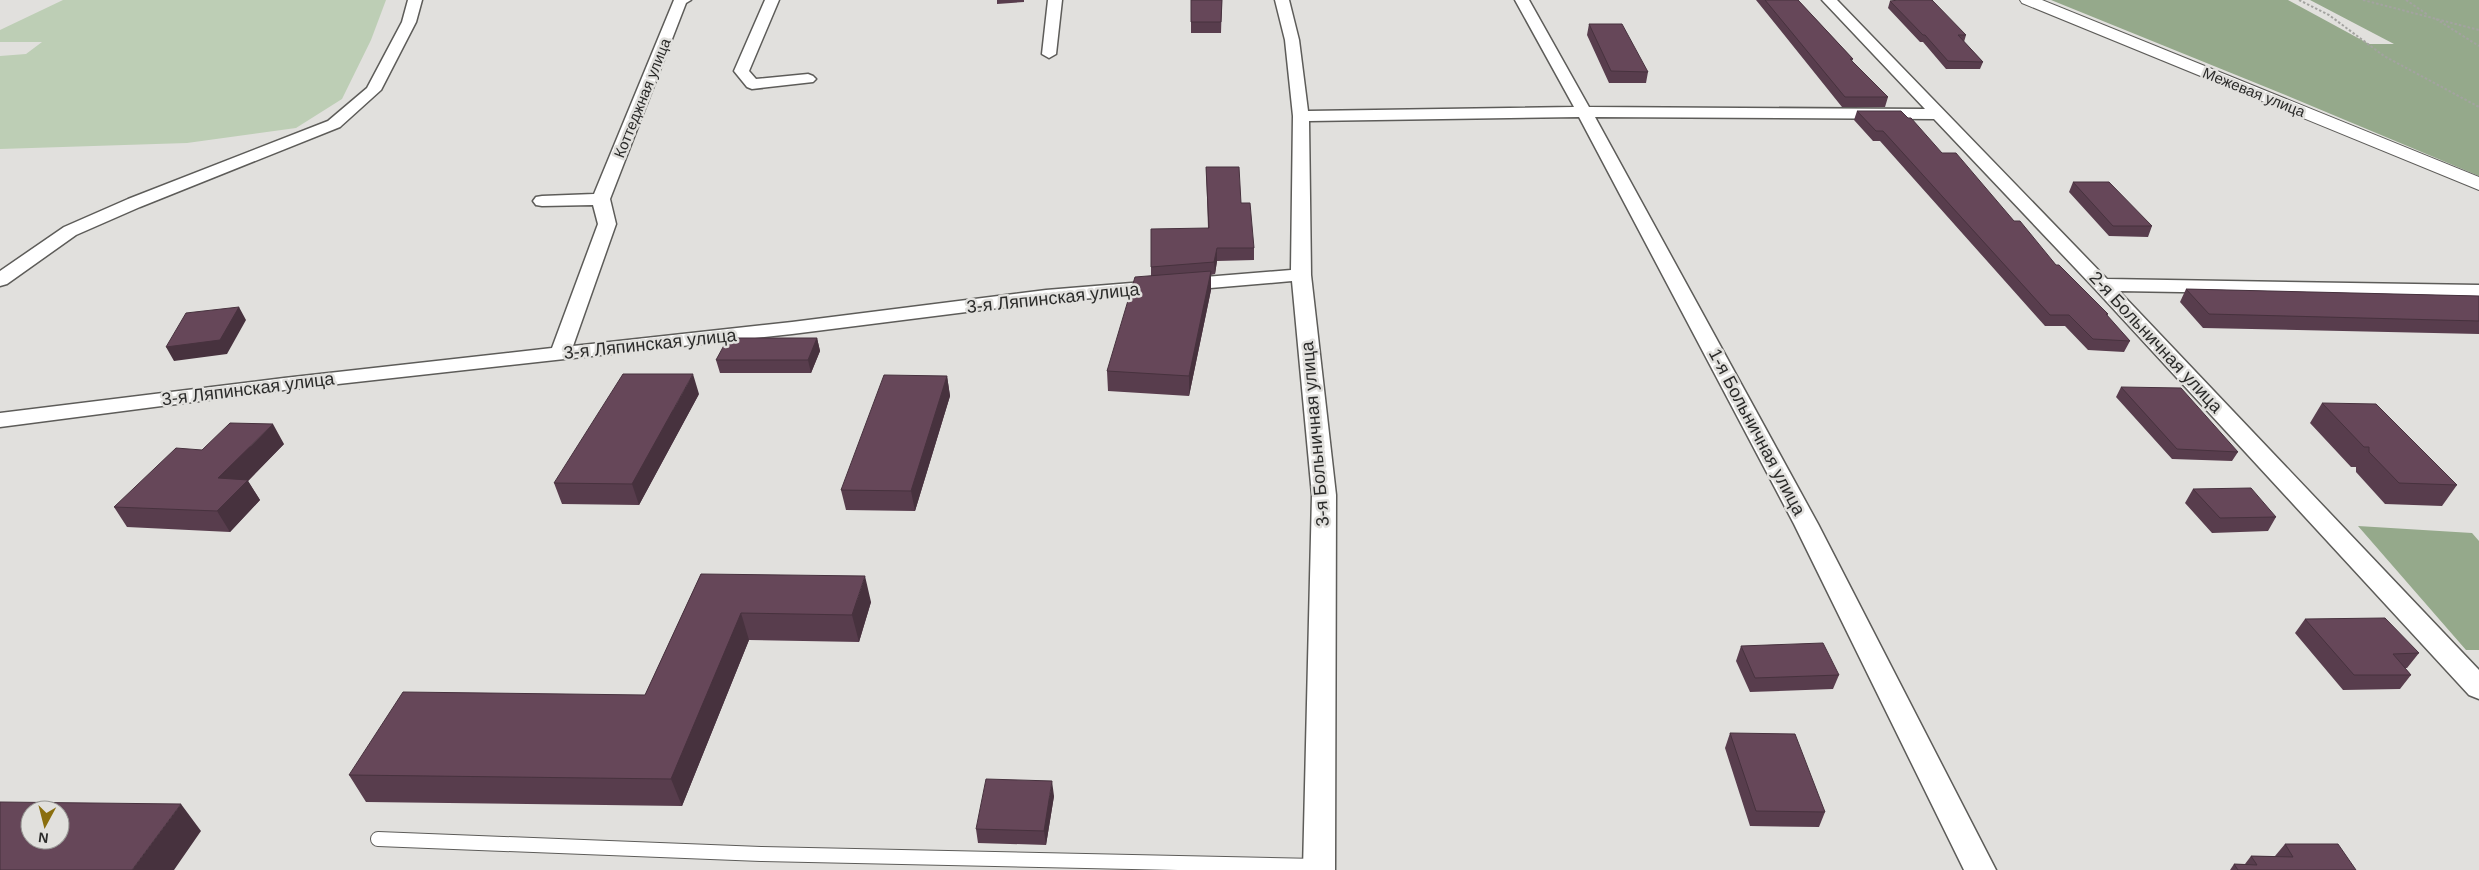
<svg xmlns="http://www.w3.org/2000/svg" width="2479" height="870" viewBox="0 0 2479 870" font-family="Arial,sans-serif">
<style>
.green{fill:#bdceb5}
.forest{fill:#95a98b}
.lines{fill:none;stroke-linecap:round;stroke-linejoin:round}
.service-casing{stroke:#5d5c59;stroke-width:16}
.minor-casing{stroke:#5d5c59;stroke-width:3}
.tertiary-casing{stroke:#5d5c59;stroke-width:2}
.path{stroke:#a3a3a0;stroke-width:2;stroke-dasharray:2.5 2;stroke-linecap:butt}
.service{stroke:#fff;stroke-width:14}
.minor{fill:#fff;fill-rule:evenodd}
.tertiary{fill:#fff;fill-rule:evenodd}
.wall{fill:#583d4d}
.shaded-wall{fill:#47323e}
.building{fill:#664759;stroke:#47323e;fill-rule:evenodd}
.labels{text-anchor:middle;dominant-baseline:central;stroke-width:5;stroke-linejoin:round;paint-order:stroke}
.far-street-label{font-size:15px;fill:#2b2b2a;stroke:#e1e0dd}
.street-label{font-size:18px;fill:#2b2b2a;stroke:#e1e0dd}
</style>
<rect width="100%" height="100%" fill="#e1e0dd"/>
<path class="green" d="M 63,0 L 386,0 L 371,40 L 342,99 L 296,128 L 187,143 L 0,149 L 0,56 L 26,54 L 42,42 L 0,42 L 0,30 Z"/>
<path class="forest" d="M 2051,0 L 2288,0 L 2369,44 L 2394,44 L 2310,0 L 2479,0 L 2479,176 L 2283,94 Z
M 2358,526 L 2472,533 L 2479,541 L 2479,650 L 2466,650 Z"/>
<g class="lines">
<defs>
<path id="service" d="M 378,839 L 761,854 L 1317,866"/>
<path id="minor" d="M 408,0 L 422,0 L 416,22 L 381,90 L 340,127 L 140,207 L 76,235 L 7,284 L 0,286 L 0,271 L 64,227 L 128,199 L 328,121 L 367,88 L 402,22 Z
M 674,0 L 691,0 L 686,3 L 610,199 L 616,224 L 573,346 L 792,322 L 1046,290 L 1291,270 L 1293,116 L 1285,40 L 1275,0 L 1289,0 L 1299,40 L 1308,111 L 1574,107 L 1515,0 L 1529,0 L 1589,107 L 1925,109 L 1822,0 L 1837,0 L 2107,279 L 2479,285 L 2479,297 L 2119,291 L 2479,670 L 2479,699 L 2469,695 L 2095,289 L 1934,119 L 1595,117 L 1818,524 L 1996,870 L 1964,870 L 1794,524 L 1579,117 L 1309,121 L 1311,275 L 1336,495 L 1335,870 L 1303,870 L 1312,495 L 1292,281 L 1046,302 L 792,334 L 284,390 L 0,427 L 0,413 L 284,378 L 552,348 L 598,224 L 593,205 L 542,206 L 536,205 L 533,201 L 536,197 L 542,196 L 594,194 Z
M 765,0 L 779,0 L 749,71 L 756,79 L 808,74 L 813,76 L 816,79 L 813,82 L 752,89 L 747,87 L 734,71 Z
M 1048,0 L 1062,0 L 1056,54 L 1049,58 L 1042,54 Z"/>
<path id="tertiary" d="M 2020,0 L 2042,0 L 2479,177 L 2479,190 L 2022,3 Z"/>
</defs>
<use href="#service" class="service-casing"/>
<use href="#minor" class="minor-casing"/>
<use href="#tertiary" class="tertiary-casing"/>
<path class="path" d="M 2299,0 L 2329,15 L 2384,56 L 2479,107
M 2363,0 L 2479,30
M 2406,0 L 2428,15
M 2436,19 L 2479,46"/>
<use href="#service" class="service"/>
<use href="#minor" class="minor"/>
<use href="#tertiary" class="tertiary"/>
</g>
<path class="wall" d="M 997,0 L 1024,0 L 1024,2 L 997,4 Z
M 1191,0 L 1222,0 L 1221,33 L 1191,33 Z
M 1756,0 L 1798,0 L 1853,59 L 1852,61 L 1888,97 L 1885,107 L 1842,107 Z
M 1890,1 L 1966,35 L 1964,42 L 1983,62 L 1980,69 L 1946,69 L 1923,42 L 1920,42 L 1888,8 Z
M 1589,24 L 1648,72 L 1646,83 L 1609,83 L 1587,35 Z
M 1857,111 L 1942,153 L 2014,221 L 2056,265 L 2108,314 L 2107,316 L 2130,341 L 2124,352 L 2088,350 L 2065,326 L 2045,326 L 1880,141 L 1873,141 L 1854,120 Z
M 1206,167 L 1241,203 L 1254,248 L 1254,260 L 1217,261 L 1215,274 L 1211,275 L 1211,290 L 1189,396 L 1108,391 L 1107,371 L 1151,276 L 1151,267 L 1208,228 Z
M 2073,182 L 2152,226 L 2148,237 L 2109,236 L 2069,192 Z
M 2186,289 L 2479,296 L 2479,334 L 2203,328 L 2180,302 Z
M 817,338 L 820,351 L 811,373 L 720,373 L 716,360 Z
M 947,376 L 950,396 L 915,511 L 846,510 L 841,490 Z
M 2121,387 L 2238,452 L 2232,461 L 2172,459 L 2116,397 Z
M 699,394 L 639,505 L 562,504 L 554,483 Z
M 2322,403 L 2457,485 L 2442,506 L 2385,504 L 2356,472 L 2356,467 L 2351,467 L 2310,423 Z
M 284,444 L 248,481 L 260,500 L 230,532 L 127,527 L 114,507 L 202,450 Z
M 2193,489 L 2276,517 L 2268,531 L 2212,533 L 2185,503 Z
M 701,574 L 871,602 L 859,642 L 749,640 L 682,806 L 366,802 L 349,775 L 645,695 Z
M 2305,619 L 2419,653 L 2407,668 L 2405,668 L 2411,675 L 2400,689 L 2343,690 L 2295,633 Z
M 1741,646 L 1839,675 L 1833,689 L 1750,692 L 1736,661 Z
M 1730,733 L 1825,812 L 1819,827 L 1750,826 L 1725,748 Z
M 1054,796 L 1046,845 L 978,843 L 976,829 Z
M 2285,844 L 2356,870 L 2230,870 L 2234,864 L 2245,864 L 2251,856 L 2275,856 Z"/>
<path class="shaded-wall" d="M 1217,248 L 1217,261 L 1215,274 L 1214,262 Z
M 1211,271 L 1211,290 L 1189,396 L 1189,376 Z
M 239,307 L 246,320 L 227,354 L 174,361 L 166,347 Z
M 817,338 L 820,351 L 811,373 L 808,360 Z
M 693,374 L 699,394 L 639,505 L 632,484 Z
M 947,376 L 950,396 L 915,511 L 911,491 Z
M 273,424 L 284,444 L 248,481 L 260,500 L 230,532 L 217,511 L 218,478 Z
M 865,576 L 871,602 L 859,642 L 852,615 Z
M 741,613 L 749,640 L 682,806 L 671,779 Z
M 1052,781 L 1054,796 L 1046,845 L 1044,831 Z
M 181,804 L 201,831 L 174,870 L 132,870 Z"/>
<path class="building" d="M 1191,0 L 1222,0 L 1221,22 L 1191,22 Z
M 1765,0 L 1798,0 L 1853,59 L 1850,59 L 1888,97 L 1845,97 Z
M 1899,0 L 1932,0 L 1966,35 L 1958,35 L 1983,62 L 1948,61 L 1925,35 L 1923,35 L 1890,1 Z
M 1589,24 L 1622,24 L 1648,72 L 1611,71 Z
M 1857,111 L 1901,111 L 1908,118 L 1911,118 L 1942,153 L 1956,153 L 2014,221 L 2020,221 L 2056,265 L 2059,265 L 2108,314 L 2106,314 L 2130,341 L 2093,339 L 2069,315 L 2050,315 L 1883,131 L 1876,131 Z
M 1206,167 L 1239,167 L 1241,203 L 1250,203 L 1254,248 L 1217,248 L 1214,262 L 1151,267 L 1151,229 L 1209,228 Z
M 2073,182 L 2109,182 L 2152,226 L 2113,226 Z
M 1211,271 L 1189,376 L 1107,371 L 1135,277 Z
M 2186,289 L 2479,296 L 2479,321 L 2209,314 Z
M 239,307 L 220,340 L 166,347 L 186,313 Z
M 728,338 L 817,338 L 808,360 L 716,360 Z
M 623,374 L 693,374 L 632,484 L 554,483 Z
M 884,375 L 947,376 L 911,491 L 841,490 Z
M 2121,387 L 2181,388 L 2238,452 L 2177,449 Z
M 2322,403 L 2376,404 L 2457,485 L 2399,483 L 2369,452 L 2369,447 L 2364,447 Z
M 230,423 L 273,424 L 218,478 L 248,480 L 217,511 L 114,507 L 176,448 L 202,450 Z
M 2251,488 L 2276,517 L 2220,518 L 2193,489 Z
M 701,574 L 865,576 L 852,615 L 741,613 L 671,779 L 349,775 L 403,692 L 645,695 Z
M 2385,618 L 2419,653 L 2393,654 L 2411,675 L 2354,675 L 2305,619 Z
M 1823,643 L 1839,675 L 1755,678 L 1741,646 Z
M 1730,733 L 1795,734 L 1825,812 L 1756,811 Z
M 986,779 L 1052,781 L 1044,831 L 976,829 Z
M 0,802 L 181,804 L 132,870 L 0,870 ZM 30,810 L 60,810 L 60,840 L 30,840 Z
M 2285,844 L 2338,844 L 2356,870 L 2238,870 L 2234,864 L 2257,865 L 2251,856 L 2293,857 Z"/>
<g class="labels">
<g class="far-street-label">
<text transform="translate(2254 92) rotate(22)">Межевая улица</text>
<text transform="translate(642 98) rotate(-68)">Коттеджная улица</text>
</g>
<g class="street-label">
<text transform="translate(1053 298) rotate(-6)">3-я Ляпинская улица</text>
<text transform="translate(2156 342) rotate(47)">2-я Больничная улица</text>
<text transform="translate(650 344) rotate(-6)">3-я Ляпинская улица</text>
<text transform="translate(248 389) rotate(-7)">3-я Ляпинская улица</text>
<text transform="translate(1757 432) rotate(62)">1-я Больничная улица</text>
<text transform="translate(1315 434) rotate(-95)">3-я Больничная улица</text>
</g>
</g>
<g transform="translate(45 825) rotate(187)"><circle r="24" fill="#e1e0dd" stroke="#989895"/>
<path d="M0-4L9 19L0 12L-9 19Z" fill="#8a6e0e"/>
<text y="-8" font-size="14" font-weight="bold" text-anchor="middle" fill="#2b2b2a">N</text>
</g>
</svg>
